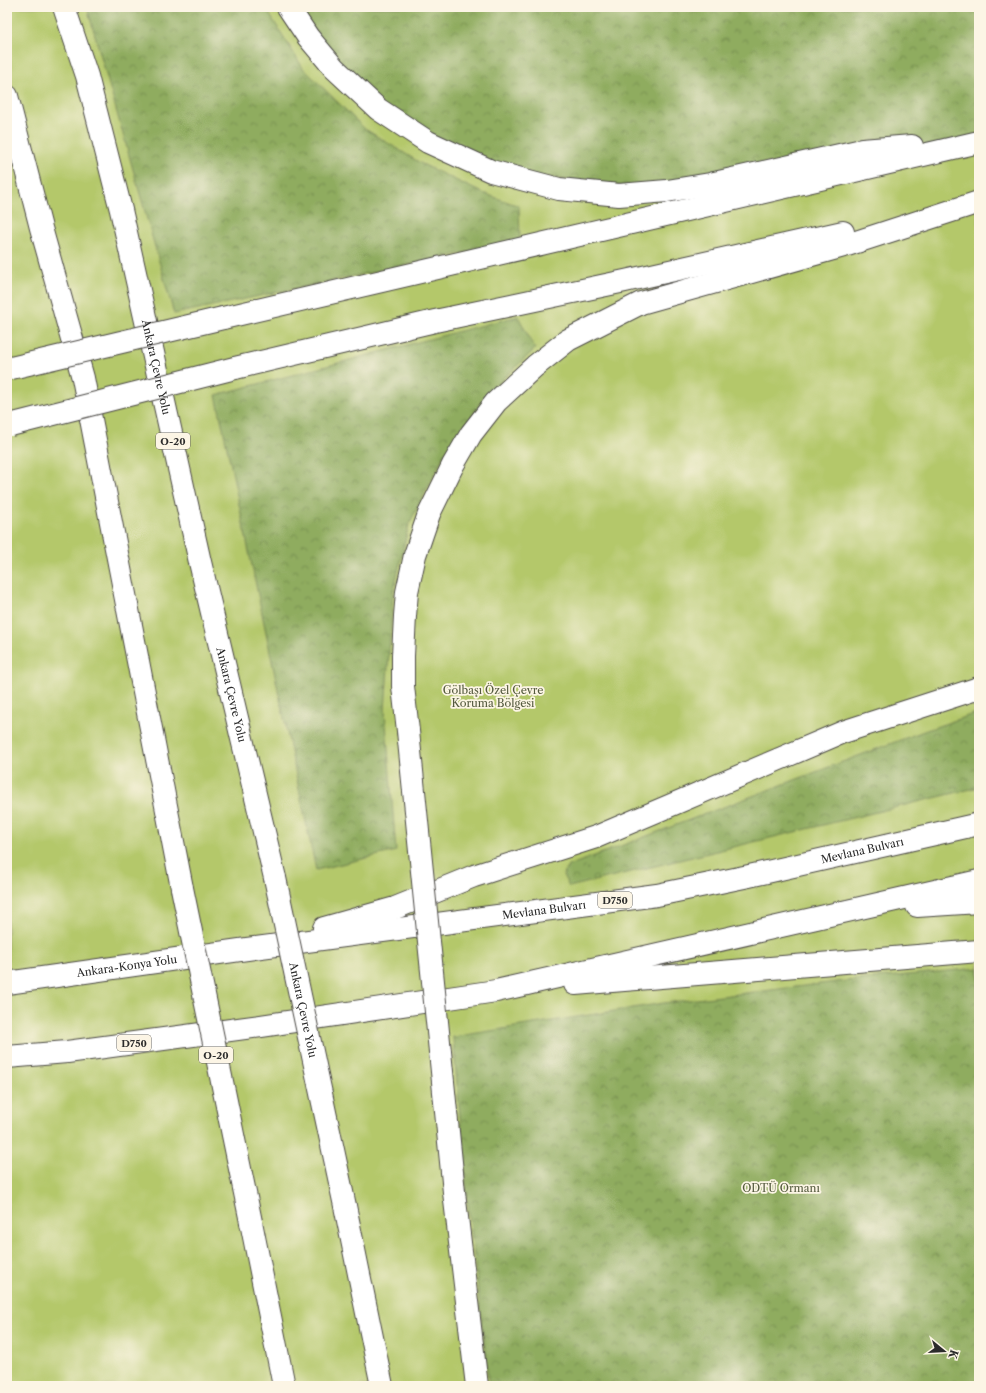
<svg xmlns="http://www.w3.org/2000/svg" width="986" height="1393" viewBox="0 0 986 1393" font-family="'Libre Caslon Text',serif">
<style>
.green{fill:#b4c86b;stroke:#707a4b}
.forest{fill:url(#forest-crowns);stroke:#5d6c45}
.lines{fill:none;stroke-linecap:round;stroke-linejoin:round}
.highway-casing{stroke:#494743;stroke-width:24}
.highway{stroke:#fff;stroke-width:22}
.highway-bridge-casing{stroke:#494743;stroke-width:24;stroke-linecap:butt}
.highway-bridge{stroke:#fff;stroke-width:22}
.labels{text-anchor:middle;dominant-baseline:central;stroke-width:3.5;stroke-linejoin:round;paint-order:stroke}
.shield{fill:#fcf5e5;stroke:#6a6863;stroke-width:1}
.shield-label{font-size:10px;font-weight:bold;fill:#2b2b2b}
.street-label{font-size:11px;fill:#2b2b2b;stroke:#fcf5e5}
.park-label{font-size:11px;fill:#545a3e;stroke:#fcf5e5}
</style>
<defs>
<pattern id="forest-crowns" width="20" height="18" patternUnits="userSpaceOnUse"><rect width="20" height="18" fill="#8fac5f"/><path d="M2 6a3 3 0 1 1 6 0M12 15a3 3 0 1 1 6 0" fill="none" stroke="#758c4f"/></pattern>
</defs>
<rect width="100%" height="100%" fill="#fcf5e5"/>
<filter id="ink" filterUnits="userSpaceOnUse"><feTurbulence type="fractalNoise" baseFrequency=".025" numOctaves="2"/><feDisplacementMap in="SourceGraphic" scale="8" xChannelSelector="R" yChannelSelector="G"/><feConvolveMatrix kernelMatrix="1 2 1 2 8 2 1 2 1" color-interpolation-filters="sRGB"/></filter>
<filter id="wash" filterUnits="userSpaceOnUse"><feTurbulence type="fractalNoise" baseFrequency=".012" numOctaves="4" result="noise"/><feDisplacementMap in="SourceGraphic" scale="16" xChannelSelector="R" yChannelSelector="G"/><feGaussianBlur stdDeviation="0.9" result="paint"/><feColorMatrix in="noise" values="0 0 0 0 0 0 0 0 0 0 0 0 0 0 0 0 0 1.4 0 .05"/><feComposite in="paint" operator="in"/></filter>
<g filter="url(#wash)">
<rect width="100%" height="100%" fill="#f4e4c9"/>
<path class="green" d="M 7,7 L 979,7 L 979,1386 L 7,1386 Z"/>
<path class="forest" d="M 87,7 L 265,7 L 303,68 L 365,129 L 422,164 L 480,192 L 519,206 L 520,241 L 174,314 Z
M 288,7 L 979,7 L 979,142 L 667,191 L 491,171 L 378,109 Z
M 518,316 L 535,349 L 490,391 L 443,457 L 409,524 L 393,593 L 385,711 L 396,851 L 316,870 L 216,395 Z
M 979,712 L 979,787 L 569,887 L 563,875 L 568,866 L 924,731 Z
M 979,968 L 979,1386 L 489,1386 L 467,1196 L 453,1037 L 664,1003 L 837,982 Z"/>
</g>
<g filter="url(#ink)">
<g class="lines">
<defs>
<g id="highway">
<path id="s1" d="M 64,7 L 87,76 L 121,210 L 200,562 L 275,878"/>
<path d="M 288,7 L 308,37 L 334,68 L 378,109 L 428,142 L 491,171 L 559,189 L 619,195 L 667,191 L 710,184 L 862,150 L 912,146"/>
<path d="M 7,96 L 41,228 L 83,378 L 182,888"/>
<path d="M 223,318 L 979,142"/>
<path d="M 235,368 L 435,321 L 625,281 L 843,232"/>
<path d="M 408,731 L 403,686 L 403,656 L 405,616 L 407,592 L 415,555 L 429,514 L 453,465 L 471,434 L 496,402 L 535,366 L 568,340 L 641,303 L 844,246 L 979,202"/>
<path d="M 917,906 L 979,902"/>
<path d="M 324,928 L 395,908 L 474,876 L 596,837 L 843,732 L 979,688"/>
<path id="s2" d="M 7,983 L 247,949 L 657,895 L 749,876 L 979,824"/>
<path d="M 575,984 L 979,951"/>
<path d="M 7,1057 L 67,1052 L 261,1026 L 496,991 L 979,881"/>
<path d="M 454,1192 L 477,1386"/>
<path d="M 345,1206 L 382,1386"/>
<path d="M 251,1222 L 284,1386"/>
</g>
</defs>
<use href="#highway" class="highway-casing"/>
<use href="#highway" class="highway"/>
<defs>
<g id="highway-bridge">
<path d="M 7,369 L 223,318"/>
<path d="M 10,425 L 235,368"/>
<path d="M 408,731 L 454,1192"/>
<path id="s3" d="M 275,878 L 345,1206"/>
<path d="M 182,888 L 251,1222"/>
</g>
</defs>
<use href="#highway-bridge" class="highway-bridge-casing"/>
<use href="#highway-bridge" class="highway-bridge"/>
</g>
</g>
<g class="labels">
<g class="shield">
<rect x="156" y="433" width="34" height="16" rx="3"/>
<rect x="598" y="892" width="34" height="16" rx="3"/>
<rect x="117" y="1035" width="34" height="16" rx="3"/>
<rect x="199" y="1047" width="34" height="16" rx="3"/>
</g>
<g class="shield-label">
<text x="173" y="441">O-20</text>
<text x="615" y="900">D750</text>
<text x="134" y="1043">D750</text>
<text x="216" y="1055">O-20</text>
</g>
<g class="street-label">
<text stroke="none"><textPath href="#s1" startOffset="372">Ankara Çevre Yolu</textPath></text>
<text stroke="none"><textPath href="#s1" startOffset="708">Ankara Çevre Yolu</textPath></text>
<text stroke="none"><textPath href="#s2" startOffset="866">Mevlana Bulvarı</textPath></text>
<text stroke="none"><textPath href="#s2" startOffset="542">Mevlana Bulvarı</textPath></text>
<text stroke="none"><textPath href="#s2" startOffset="121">Ankara-Konya Yolu</textPath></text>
<text stroke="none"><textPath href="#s3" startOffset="135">Ankara Çevre Yolu</textPath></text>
</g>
<g class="park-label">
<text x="493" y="690">Gölbaşı Özel Çevre<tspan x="493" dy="13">Koruma Bölgesi</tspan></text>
<text x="781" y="1188">ODTÜ Ormanı</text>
</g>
</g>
<rect width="986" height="1393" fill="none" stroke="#fcf5e5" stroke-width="24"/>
<g transform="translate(944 1351) rotate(108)" stroke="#fcf5e5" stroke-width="3" paint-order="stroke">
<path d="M0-3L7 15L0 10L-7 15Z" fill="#2b2b2b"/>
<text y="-6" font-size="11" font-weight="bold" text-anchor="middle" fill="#2b2b2b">K</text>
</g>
</svg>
